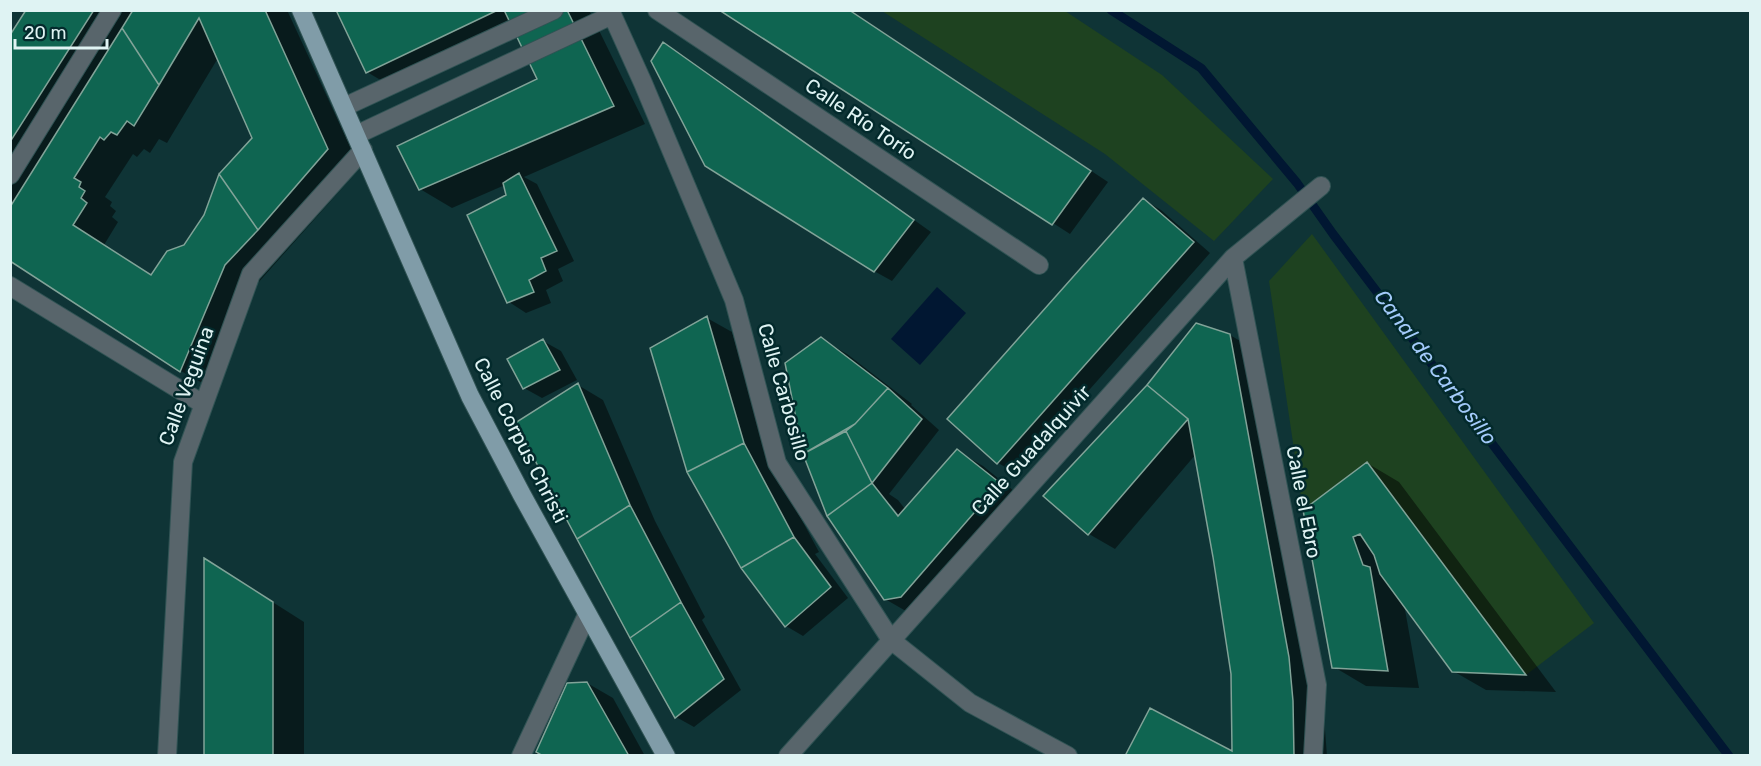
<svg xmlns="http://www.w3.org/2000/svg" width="1761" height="766" viewBox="0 0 1761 766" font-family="Rubik,sans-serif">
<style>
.green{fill:#1e4220}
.water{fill:#011732}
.shadow{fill:#0007;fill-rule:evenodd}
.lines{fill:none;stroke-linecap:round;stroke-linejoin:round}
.stream{stroke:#011732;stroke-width:9}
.building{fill:#0f6551;stroke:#81a398;stroke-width:1.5}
.minor-casing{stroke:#305354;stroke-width:20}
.major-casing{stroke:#305354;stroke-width:20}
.minor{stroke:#58656b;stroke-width:18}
.major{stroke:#809ca8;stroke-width:18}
.labels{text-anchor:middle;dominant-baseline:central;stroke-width:5;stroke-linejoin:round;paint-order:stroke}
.street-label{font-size:20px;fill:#dff3f3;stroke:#032a2c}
.water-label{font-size:21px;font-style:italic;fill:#a3cafa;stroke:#032a2c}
</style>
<rect width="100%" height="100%" fill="#0f3436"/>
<path class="green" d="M 882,11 L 1065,11 L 1162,75 L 1273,179 L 1214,241 L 1105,154 Z
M 1312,234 L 1594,623 L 1526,675 L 1367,462 L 1303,510 L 1269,281 Z"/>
<path class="water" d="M 937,287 L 966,313 L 920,365 L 891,339 Z"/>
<path class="shadow" d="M 29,10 L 287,10 L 360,168 L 257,284 L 213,389 L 181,371 L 10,259 L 10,39 ZM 218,58 L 254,139 L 185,247 L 152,276 L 104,245 L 118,222 L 112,217 L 116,211 L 110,206 L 112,202 L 105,197 L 133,154 L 137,157 L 144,149 L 150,153 L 159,139 L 167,143 Z
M 338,10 L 589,10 L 645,124 L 524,177 L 537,184 L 574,261 L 558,269 L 563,281 L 546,290 L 551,303 L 526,313 L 509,302 L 508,196 L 505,185 L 452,208 L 420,189 L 539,80 L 518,35 L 399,91 L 367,72 Z
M 721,10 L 849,10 L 1108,182 L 1070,234 Z
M 664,44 L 681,54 L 931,232 L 892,281 L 874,271 Z
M 1144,200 L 1161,210 L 1210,253 L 1016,473 L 998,463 L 949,419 Z
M 707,318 L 732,332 L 769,459 L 819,552 L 815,554 L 848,598 L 803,636 L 786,626 Z
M 1230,335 L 1262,354 L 1321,677 L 1327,756 L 1127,756 L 1233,753 L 1232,673 L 1196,454 L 1115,549 L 1089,534 L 1046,496 Z
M 821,339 L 847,354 L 912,404 L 911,405 L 939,430 L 889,494 L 898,500 L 905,509 L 957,451 L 983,466 L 1024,499 L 911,614 L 885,599 L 804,454 L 786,364 ZM 887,504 L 890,504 L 904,521 L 901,523 Z
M 543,341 L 561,351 L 577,380 L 542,398 L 524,388 Z
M 578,385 L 603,400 L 655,521 L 705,617 L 702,620 L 741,690 L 694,727 L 676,717 L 631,637 Z
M 1367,463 L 1399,482 L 1556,692 L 1486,690 L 1453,671 L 1404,604 L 1419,688 L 1366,686 L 1334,667 L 1304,510 Z
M 206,560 L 304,622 L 304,756 L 205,756 Z
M 587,683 L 613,698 L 645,756 L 535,756 L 568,685 Z"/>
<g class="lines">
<path class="stream" d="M 1111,10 L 1201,68 L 1297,183 L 1333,234 L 1729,756"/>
</g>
<path class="building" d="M 26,10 L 94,10 L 10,142 L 10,35 Z
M 133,10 L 265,10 L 328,149 L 258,230 L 219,174 L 252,138 L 199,18 L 159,85 L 122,28 Z
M 336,10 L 498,10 L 366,73 Z
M 504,10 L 567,10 L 614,106 L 419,190 L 397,146 L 537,79 Z
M 719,10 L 849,10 L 1091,171 L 1052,225 Z
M 122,28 L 159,85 L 134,126 L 127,121 L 117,135 L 111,132 L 104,140 L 100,137 L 74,178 L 81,182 L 79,187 L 85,191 L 81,198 L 87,203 L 73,225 L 151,275 L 167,251 L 184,245 L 204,215 L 219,174 L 258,230 L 225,265 L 180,372 L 10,261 L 10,207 Z
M 663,42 L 914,220 L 874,272 L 705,166 L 651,61 Z
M 519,173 L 557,251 L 541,258 L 546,271 L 529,280 L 534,292 L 507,303 L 467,215 L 506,195 L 503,183 Z
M 1143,198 L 1194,242 L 997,464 L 947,419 Z
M 707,316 L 744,443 L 687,472 L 650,348 Z
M 1196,323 L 1230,334 L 1289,657 L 1293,701 L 1294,756 L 1125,756 L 1150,708 L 1232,751 L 1231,674 L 1213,557 L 1188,419 L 1147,385 Z
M 821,337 L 888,388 L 855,424 L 803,454 L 785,363 Z
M 543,339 L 560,370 L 523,389 L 507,359 Z
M 578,383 L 630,505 L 577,539 L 515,423 Z
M 1147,385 L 1188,419 L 1088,535 L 1043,496 Z
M 888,388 L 922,419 L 872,483 L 846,431 L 855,424 Z
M 846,431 L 872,483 L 827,516 L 803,454 Z
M 744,443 L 794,537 L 741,568 L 687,472 Z
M 957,449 L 1000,483 L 901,597 L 884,600 L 827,516 L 872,483 L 898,516 Z
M 1367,462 L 1526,675 L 1452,672 L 1380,574 L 1374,555 L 1360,534 L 1353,537 L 1363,565 L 1370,567 L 1388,671 L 1332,668 L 1303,510 Z
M 630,505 L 681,602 L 630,638 L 577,539 Z
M 794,537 L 831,587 L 785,627 L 741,568 Z
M 204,558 L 273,602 L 273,756 L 204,756 Z
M 681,602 L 724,679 L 675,718 L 630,638 Z
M 587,682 L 629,756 L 543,756 L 536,752 L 567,683 Z"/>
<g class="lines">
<defs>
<path id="minor" d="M 610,10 L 643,83 L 734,300 L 777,463 L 891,640 L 970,703 L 1068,756
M 657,10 L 1039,265
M 344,107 L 554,10
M 356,135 L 612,15
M 10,175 L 112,10
M 1233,258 L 1317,685 L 1313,756
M 10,286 L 203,404
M 167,756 L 183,462 L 251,274 L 363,150
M 521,756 L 587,615
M 788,756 L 1233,258 L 1321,186"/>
<path id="major" d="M 301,10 L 470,396 L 522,495 L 666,756"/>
</defs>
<use href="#minor" class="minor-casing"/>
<use href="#major" class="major-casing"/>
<use href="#minor" class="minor"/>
<use href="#major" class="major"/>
</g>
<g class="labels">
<g class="street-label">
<text transform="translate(861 119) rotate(34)">Calle Río Torío</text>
<text transform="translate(186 386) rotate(-70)">Calle Veguina</text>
<text transform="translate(784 392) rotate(74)">Calle Carbosillo</text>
<text transform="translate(521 440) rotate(63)">Calle Corpus Christi</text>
<text transform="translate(1031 450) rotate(-48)">Calle Guadalquivir</text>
<text transform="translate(1304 502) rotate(79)">Calle el Ebro</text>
</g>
<g class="water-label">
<text transform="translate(1436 367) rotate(53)">Canal de Carbosillo</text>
</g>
</g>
<rect width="1761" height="766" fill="none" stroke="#dff3f3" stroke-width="24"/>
<path d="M15 39v9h92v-9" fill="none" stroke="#dff3f3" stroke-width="3"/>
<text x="24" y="39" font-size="18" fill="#dff3f3" stroke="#032a2c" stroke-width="4.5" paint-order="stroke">20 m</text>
</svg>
